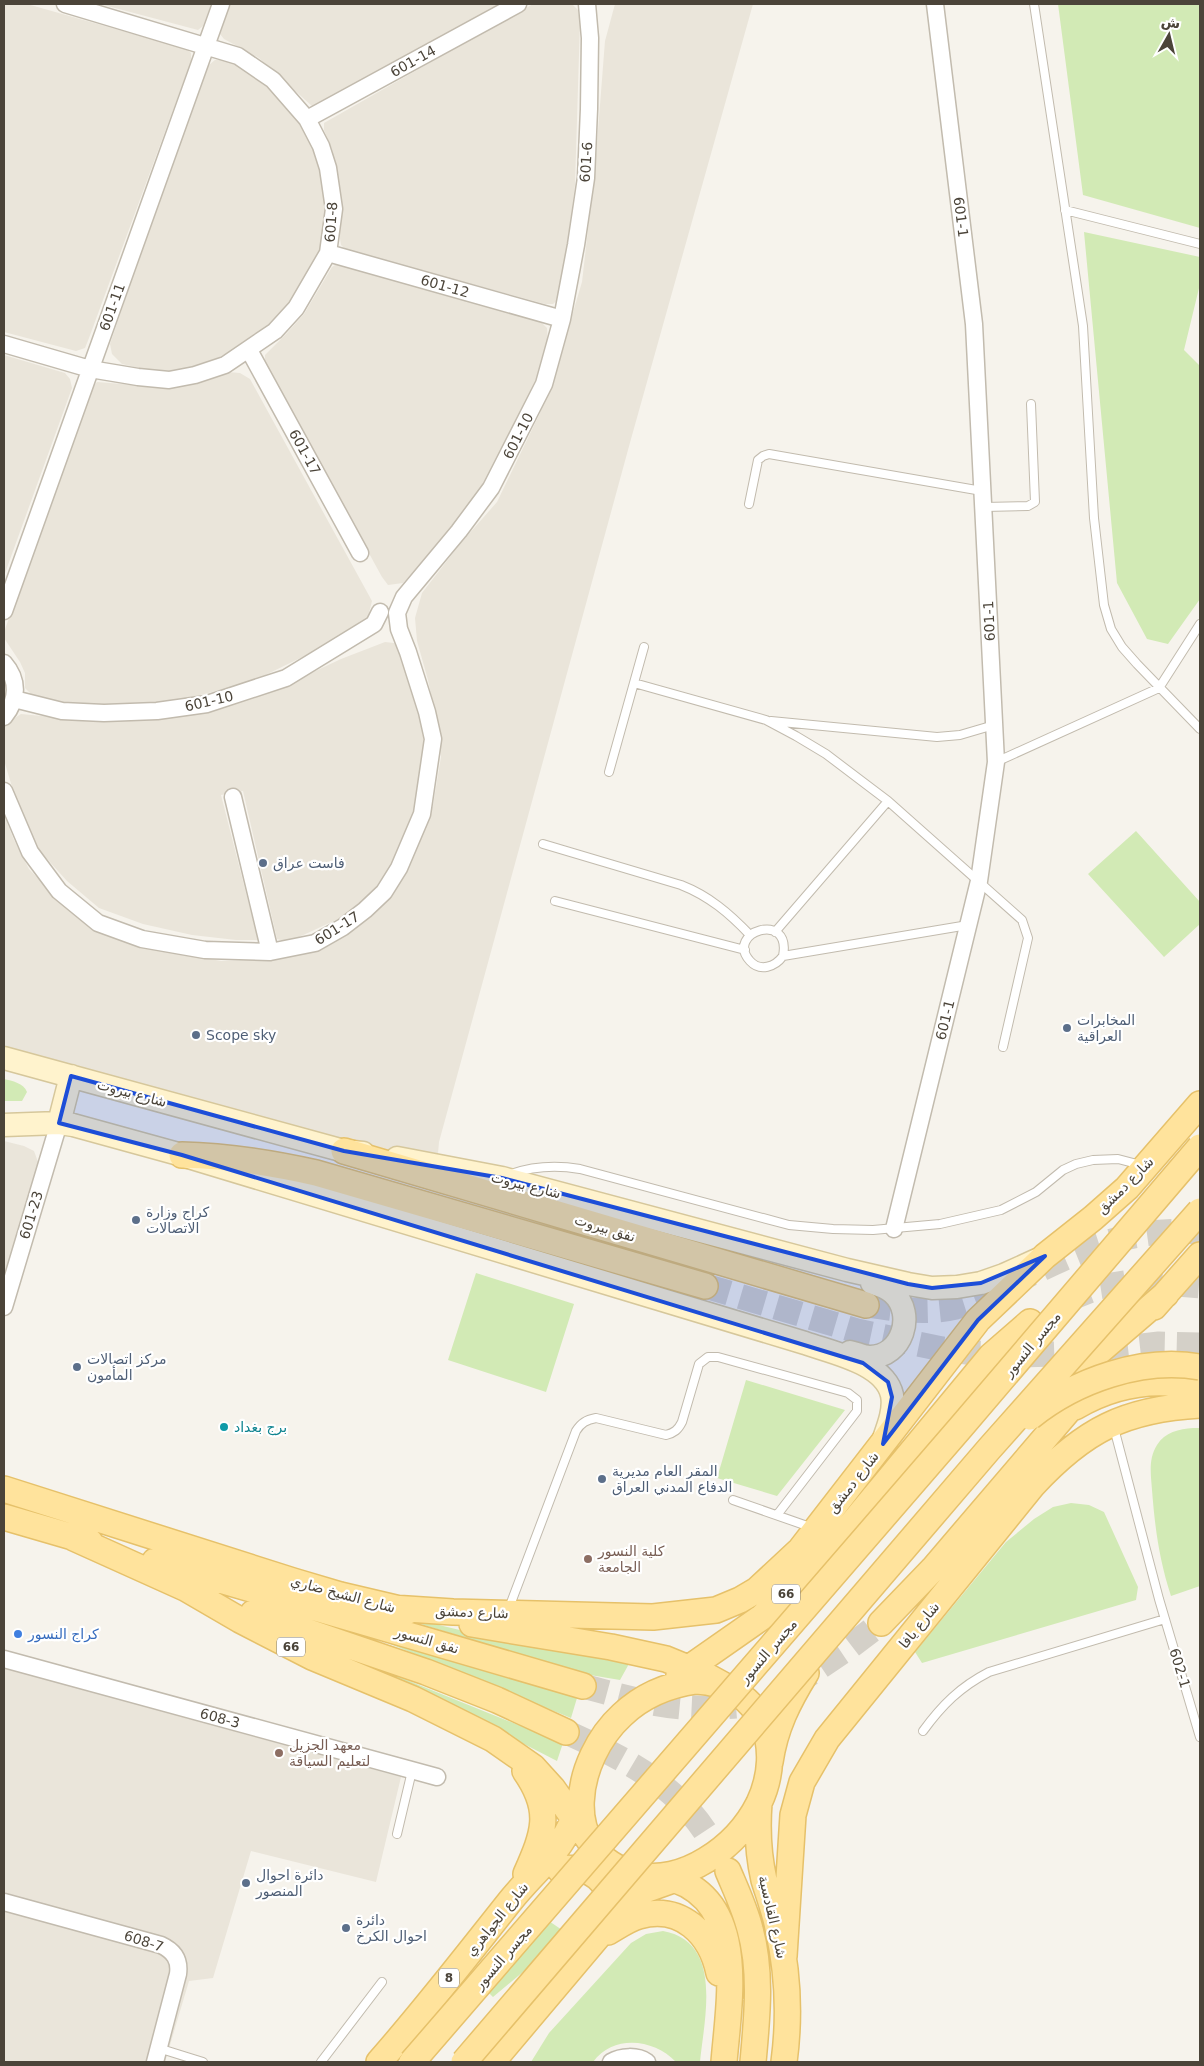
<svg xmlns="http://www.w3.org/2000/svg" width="1204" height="2066" viewBox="0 0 1204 2066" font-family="'DejaVu Sans',Vazirmatn,sans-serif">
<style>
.residential{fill:#eae5da}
.green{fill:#d2eab5}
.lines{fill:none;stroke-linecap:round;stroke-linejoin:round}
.primary-tunnel{stroke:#d4d0c8;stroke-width:25;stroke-dasharray:25 12;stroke-linecap:butt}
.lane-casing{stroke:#c2bbae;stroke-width:10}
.street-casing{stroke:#c2bbae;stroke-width:19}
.secondary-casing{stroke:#d6c79b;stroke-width:25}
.primary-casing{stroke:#e6c16a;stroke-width:28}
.lane{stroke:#fff;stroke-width:8}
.street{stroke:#fff;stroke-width:16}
.secondary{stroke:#fff3cd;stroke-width:22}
.primary{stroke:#ffe39c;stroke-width:25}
.primary-bridge-casing{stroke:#e6c16a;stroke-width:28;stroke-linecap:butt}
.primary-bridge{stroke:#ffe39c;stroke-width:25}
.marked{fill:#1d4ed8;fill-opacity:0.2;stroke:#1d4ed8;stroke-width:4;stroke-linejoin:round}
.service-dot{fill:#5c6f8a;stroke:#fff;stroke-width:2}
.culture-dot{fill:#0f9aa8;stroke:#fff;stroke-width:2}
.education-dot{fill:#8d6e63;stroke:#fff;stroke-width:2}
.shop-dot{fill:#3f7fe0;stroke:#fff;stroke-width:2}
.labels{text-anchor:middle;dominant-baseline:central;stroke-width:4.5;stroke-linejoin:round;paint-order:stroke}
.shield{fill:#fff;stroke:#817c74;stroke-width:1}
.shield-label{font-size:12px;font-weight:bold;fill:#4b4439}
.street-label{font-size:14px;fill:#4b4439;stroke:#fff}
.service-label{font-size:14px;fill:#4e5e75;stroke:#fff;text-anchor:start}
.culture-label{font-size:14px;fill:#0d838f;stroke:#fff;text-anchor:start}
.education-label{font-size:14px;fill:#785e54;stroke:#fff;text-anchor:start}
.shop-label{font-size:14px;fill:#366cbe;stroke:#fff;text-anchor:start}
</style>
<rect width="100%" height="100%" fill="#f6f3ec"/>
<path class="residential" d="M 4,4 L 27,4 L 186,49 L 191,53 L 191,61 L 89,338 L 85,348 L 76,351 L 4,332 Z
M 100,4 L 211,4 L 203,26 L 198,30 Z
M 230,4 L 504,4 L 313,107 L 259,58 L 224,39 L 220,34 Z
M 533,4 L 572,4 L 578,10 L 580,22 L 575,185 L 560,298 L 553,304 L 545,304 L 346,250 L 341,245 L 339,232 L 336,178 L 332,149 L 324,130 L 324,123 Z
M 615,4 L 753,4 L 631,439 L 439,1142 L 437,1165 L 4,1046 L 4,815 L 14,840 L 29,869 L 56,897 L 145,947 L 221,961 L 278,959 L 322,948 L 372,916 L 387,897 L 424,829 L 433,805 L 441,757 L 437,723 L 428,680 L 417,641 L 415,618 L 422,593 L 460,544 L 497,502 L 540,413 L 557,366 L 582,282 L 595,169 L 605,41 Z
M 215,60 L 229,60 L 267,86 L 298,117 L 312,143 L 323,179 L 326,206 L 325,233 L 318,256 L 292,302 L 271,323 L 252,339 L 214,360 L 177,371 L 153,371 L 122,364 L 112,354 L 110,344 L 204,69 Z
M 338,263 L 540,321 L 547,328 L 548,346 L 545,360 L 486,483 L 455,526 L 403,583 L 388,585 L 382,577 L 265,364 L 265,355 L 287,333 L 304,314 L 332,267 Z
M 4,355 L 65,373 L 70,379 L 72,388 L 4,576 Z
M 228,372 L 240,373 L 250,379 L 372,601 L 367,621 L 356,631 L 253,681 L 178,701 L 127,705 L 75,705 L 34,697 L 25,688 L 25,673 L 20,662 L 4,638 L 4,632 L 93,387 L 97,382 L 172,388 Z
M 385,642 L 394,643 L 400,647 L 415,696 L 425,747 L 420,801 L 391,871 L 370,897 L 349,914 L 288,942 L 277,939 L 243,791 L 221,795 L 258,940 L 236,940 L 192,935 L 143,924 L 99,908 L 67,881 L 39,850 L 23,824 L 4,760 L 4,725 L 21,714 L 95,721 L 153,718 L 290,683 L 341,659 Z
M 4,1141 L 24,1146 L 34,1151 L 38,1162 L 4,1282 Z
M 4,1668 L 401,1777 L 376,1882 L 251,1851 L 213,1978 L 189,1981 L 165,2062 L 4,2062 Z"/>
<path class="green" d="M 1058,4 L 1200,4 L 1200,228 L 1083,195 Z
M 1084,232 L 1200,257 L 1200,284 L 1184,350 L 1200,366 L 1200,599 L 1168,644 L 1147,639 L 1117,583 Z
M 1136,831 L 1200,902 L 1200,924 L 1164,957 L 1088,874 Z
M 4,1079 C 12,1081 24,1083 27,1092 L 22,1101 L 4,1101 Z
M 476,1273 L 574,1304 L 546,1392 L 448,1360 Z
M 746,1380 L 845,1410 L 777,1496 L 717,1478 Z
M 1193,1428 L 1200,1428 L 1200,1586 L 1171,1596 C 1159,1559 1155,1528 1152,1490 C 1151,1475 1148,1459 1157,1445 C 1165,1432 1179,1429 1193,1428 Z
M 1071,1503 L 1089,1505 L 1104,1512 L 1138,1587 L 1136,1600 L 922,1663 L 915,1652 L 1006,1542 L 1034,1519 L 1053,1507 Z
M 341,1600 L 443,1626 L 502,1640 L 630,1662 L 620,1680 L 590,1675 Z
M 383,1641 L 577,1698 L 571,1718 Z
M 372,1666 L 563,1743 L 557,1761 Z
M 543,1917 L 568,1934 L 493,1997 L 484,1988 Z
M 663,1931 C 724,1942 704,2019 700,2062 L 676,2062 C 654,2039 614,2034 593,2062 L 531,2062 L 549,2033 L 631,1943 L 646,1934 Z"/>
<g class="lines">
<path class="primary-tunnel" d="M 705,1286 L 857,1331 L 942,1349 L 974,1353 L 1022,1355 L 1081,1353 L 1159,1344 L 1200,1345
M 1066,1300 L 1099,1287 L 1138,1281 L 1200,1286
M 866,1305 C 895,1309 926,1314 956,1307 C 987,1299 1014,1281 1043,1268 C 1096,1243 1141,1228 1200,1232
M 583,1686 C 620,1696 658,1707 697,1708 C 710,1709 723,1707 736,1706
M 790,1687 L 851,1646 L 881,1623
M 566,1732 C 612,1753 657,1774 691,1813 C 706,1830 717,1851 728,1871"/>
<defs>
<path id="lane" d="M 1034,4 L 1083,326 L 1094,518 L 1104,605 L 1111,629 L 1122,647 L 1137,664 L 1200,729
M 1065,210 L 1200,244
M 749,504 L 758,460 L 763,456 L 769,454 L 982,491
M 984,507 L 1028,506 L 1035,502 L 1031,404
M 634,683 L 766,720 L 796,736 L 826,754 L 888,801 L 1022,920 L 1028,938 L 1003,1047
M 771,721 L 937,737 L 960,735 L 994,725
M 996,762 L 1159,688 L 1200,624
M 609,772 L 644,647
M 543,844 L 681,885 C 709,896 729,913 750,935
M 555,901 L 745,950
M 775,932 L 888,801
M 783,956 C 792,910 724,932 750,961 C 760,972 775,967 783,956 L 968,925
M 511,1174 C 534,1166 556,1165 580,1169 L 789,1225 L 833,1229 L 873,1230 L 940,1224 L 1001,1210 L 1036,1192 L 1063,1170 L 1076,1164 L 1093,1160 L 1118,1159 L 1141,1165
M 1114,1428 L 1159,1599 L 1200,1737
M 733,1500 L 813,1528
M 509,1608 L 576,1431 C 581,1423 586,1420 596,1418 L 666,1435 C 674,1433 678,1430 682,1422 L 699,1364 L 708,1357 L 718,1357 L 848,1393 L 857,1400 L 857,1411 L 777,1515
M 923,1731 C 942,1705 960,1687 989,1672 L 1165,1619
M 397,1834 L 412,1771
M 158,2048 L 203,2062
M 321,2062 L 382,1982"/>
<path id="street" d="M 307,119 L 518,4
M 328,253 L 562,319
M 4,344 L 90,369 L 138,377 L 169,380 L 195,375 L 225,365 L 275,331 L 296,308 L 328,253 L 334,209 L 328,168 L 321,146 L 307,119 L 273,80 L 238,56 L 65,4
M 249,350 L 360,553
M 4,611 L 221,4
M 4,663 C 19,680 18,700 4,717
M 14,699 L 62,711 L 104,713 L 157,711 L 207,704 L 286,678 L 374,624 L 380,612
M 4,791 L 30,852 L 59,891 L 98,923 L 142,939 L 205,950 L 270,952 L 315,943 L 343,927 L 365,910 L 384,892 L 399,868 L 422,814 L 433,739 L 427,712 L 408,652 L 399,629 L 397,613 L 404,597 L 459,531 L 491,488 L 544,384 L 562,319 L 576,245 L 586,178 L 589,109 L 590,38 L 587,4
M 233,797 L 270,952
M 894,1229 L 979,881 L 996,762 L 974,324 L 935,4
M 4,1307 L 59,1123
M 4,1659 L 437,1777
M 4,1902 L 161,1945 C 174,1951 180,1960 178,1974 L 155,2062
M 611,2062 C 621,2056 637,2055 647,2062"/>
<path id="secondary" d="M 4,1058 L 344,1151 L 363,1153
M 59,1123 L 71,1076
M 4,1125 L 59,1123 L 73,1125 L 182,1155 L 805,1343 C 833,1353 885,1363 892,1395 C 895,1410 888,1427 883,1441
M 397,1158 L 502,1178 L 847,1270 L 908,1284 L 932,1288 L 957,1287 L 981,1283 L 1004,1275 L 1037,1260
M 850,1352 C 856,1353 863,1357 870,1357 C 902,1357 916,1314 893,1293 C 888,1288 879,1285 872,1283"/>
<path id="primary" d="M 344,1151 L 866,1305
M 182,1155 C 228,1156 271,1163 316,1173 L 705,1286
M 1154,1307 L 1200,1255
M 1049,1400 L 1082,1366 L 1166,1294
M 1075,1407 C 1114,1384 1157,1377 1200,1388
M 4,1489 L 293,1581 L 340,1595 L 408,1611
M 4,1517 L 90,1542
M 74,1538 L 185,1588 L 240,1620 L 312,1657 L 413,1699 L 493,1739 L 533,1767 L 553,1789 L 589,1840
M 155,1561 L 583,1686
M 392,1608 L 453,1612 L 653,1617 L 716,1610 L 740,1600 L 757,1590 L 800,1550 L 978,1320 L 1045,1256 L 1093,1218 L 1127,1188 L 1200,1104
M 253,1613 L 426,1672 L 497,1700 L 566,1732
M 881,1623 L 933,1569 L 1097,1377
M 472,1624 L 611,1647 L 666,1659 L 705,1675 L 736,1692
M 679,1675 L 762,1617 L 822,1560 L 991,1356 L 1030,1322
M 696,1681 C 763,1684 785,1748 759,1803 C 747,1827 729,1846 706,1860 C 685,1873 658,1881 634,1874 C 556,1852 575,1758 622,1715 C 643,1695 668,1685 696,1681 Z
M 770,1762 C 775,1728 788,1702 806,1673
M 525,1771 C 553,1811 544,1833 526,1874
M 759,1803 C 757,1829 758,1854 764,1880 C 769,1896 775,1912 778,1928 C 788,1972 790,2017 784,2062
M 559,1869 C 590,1865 613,1880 609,1912
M 728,1871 C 736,1890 745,1909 750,1929 C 762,1972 757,2018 753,2062
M 662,1876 C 750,1894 729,1999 724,2062
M 608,1932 C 617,1927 628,1919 639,1916 C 681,1904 711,1934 719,1973
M 784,1956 L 793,1815 L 802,1782 L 827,1739 L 1033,1485 C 1084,1430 1125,1409 1200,1405
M 379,2062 C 425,2010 468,1954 511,1900 C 536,1869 569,1845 578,1805
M 492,2062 L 627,1902 L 642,1891 L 670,1881"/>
</defs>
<use href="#lane" class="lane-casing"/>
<use href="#street" class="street-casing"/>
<use href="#secondary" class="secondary-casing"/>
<use href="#primary" class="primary-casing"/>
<use href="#lane" class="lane"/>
<use href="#street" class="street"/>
<use href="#secondary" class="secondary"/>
<use href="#primary" class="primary"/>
<defs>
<path id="primary-bridge" d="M 1030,1417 C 1076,1380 1142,1357 1200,1367
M 412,2062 L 961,1427 L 1200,1147
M 464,2062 L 989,1449 L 1200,1211"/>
</defs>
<use href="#primary-bridge" class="primary-bridge-casing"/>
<use href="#primary-bridge" class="primary-bridge"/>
</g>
<path class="marked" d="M 71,1076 L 344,1151 L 502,1178 L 908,1284 L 932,1288 L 981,1283 L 1045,1256 L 978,1320 L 883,1444 L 892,1397 L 888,1382 L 863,1363 L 182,1155 L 59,1123 Z"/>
<g class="service-dot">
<circle cx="263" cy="863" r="5"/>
<circle cx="1067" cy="1028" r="5"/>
<circle cx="196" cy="1035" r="5"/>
<circle cx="136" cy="1220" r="5"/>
<circle cx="77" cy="1367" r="5"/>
<circle cx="602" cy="1479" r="5"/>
<circle cx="246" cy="1883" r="5"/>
<circle cx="346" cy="1928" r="5"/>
</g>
<circle class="culture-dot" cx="224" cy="1427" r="5"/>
<g class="education-dot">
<circle cx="588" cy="1559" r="5"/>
<circle cx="279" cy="1753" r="5"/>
</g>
<circle class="shop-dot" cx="18" cy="1634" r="5"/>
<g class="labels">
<g class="shield">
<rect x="772" y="1584.5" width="28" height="19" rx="4"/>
<rect x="277" y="1637.5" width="28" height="19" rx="4"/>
<rect x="439" y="1968.5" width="20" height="19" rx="4"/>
</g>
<g class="shield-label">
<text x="786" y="1594">66</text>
<text x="291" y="1647">66</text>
<text x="449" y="1978">8</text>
</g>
<g class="street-label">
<text transform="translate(413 61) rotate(-29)">601-14</text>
<text transform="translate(586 162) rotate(-86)">601-6</text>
<text transform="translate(961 217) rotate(83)">601-1</text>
<text transform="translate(331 222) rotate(-86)">601-8</text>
<text transform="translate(445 286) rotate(16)">601-12</text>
<text transform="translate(112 307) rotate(-70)">601-11</text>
<text transform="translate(518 436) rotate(-63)">601-10</text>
<text transform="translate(305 452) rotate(61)">601-17</text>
<text transform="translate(989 621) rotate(-93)">601-1</text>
<text transform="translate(209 701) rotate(-13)">601-10</text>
<text transform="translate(337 928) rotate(-32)">601-17</text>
<text transform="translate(945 1020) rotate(-76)">601-1</text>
<text transform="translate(132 1093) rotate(15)">شارع بيروت</text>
<text transform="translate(526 1185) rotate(14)">شارع بيروت</text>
<text transform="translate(1125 1185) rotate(-45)">شارع دمشق</text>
<text transform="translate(31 1215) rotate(-73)">601-23</text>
<text transform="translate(605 1228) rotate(17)">نفق بيروت</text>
<text transform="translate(1032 1344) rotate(-50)">مجسر النسور</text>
<text transform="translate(853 1482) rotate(-52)">شارع دمشق</text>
<text transform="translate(343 1594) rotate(15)">شارع الشيخ ضاري</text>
<text transform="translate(472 1612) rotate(2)">شارع دمشق</text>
<text transform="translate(919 1625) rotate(-51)">شارع يافا</text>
<text transform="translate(427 1640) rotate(16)">نفق النسور</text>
<text transform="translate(768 1651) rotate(-49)">مجسر النسور</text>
<text transform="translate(1180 1668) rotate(73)">602-1</text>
<text transform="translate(220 1718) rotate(15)">608-3</text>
<text transform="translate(773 1917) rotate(77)">شارع القادسية</text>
<text transform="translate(497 1919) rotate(-51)">شارع الجواهري</text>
<text transform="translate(144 1941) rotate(18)">608-7</text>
<text transform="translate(503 1957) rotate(-49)">مجسر النسور</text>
</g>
<g class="service-label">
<text x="273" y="863">فاست عراق</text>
<text x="1077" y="1020">المخابرات<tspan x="1077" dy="16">العراقية</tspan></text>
<text x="206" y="1035">Scope sky</text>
<text x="146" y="1212">كراج وزارة<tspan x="146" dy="16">الاتصالات</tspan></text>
<text x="87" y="1359">مركز اتصالات<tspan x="87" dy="16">المأمون</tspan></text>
<text x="612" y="1471">المقر العام مديرية<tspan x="612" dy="16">الدفاع المدني العراق</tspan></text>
<text x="256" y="1875">دائرة احوال<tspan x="256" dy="16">المنصور</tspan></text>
<text x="356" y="1920">دائرة<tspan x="356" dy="16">احوال الكرخ</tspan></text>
</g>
<g class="culture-label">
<text x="234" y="1427">برج بغداد</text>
</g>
<g class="education-label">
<text x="598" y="1551">كلية النسور<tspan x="598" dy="16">الجامعة</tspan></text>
<text x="289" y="1745">معهد الجزيل<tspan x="289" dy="16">لتعليم السياقة</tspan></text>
</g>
<g class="shop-label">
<text x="28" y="1634">كراج النسور</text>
</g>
</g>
<rect width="1204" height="2066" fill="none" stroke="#4b4439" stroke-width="10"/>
<g transform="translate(1169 35) rotate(8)" stroke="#ffffff" stroke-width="4" paint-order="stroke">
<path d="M0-4L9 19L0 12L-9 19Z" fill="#4b4439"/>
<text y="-8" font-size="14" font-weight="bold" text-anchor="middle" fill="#4b4439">ش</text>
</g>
</svg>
